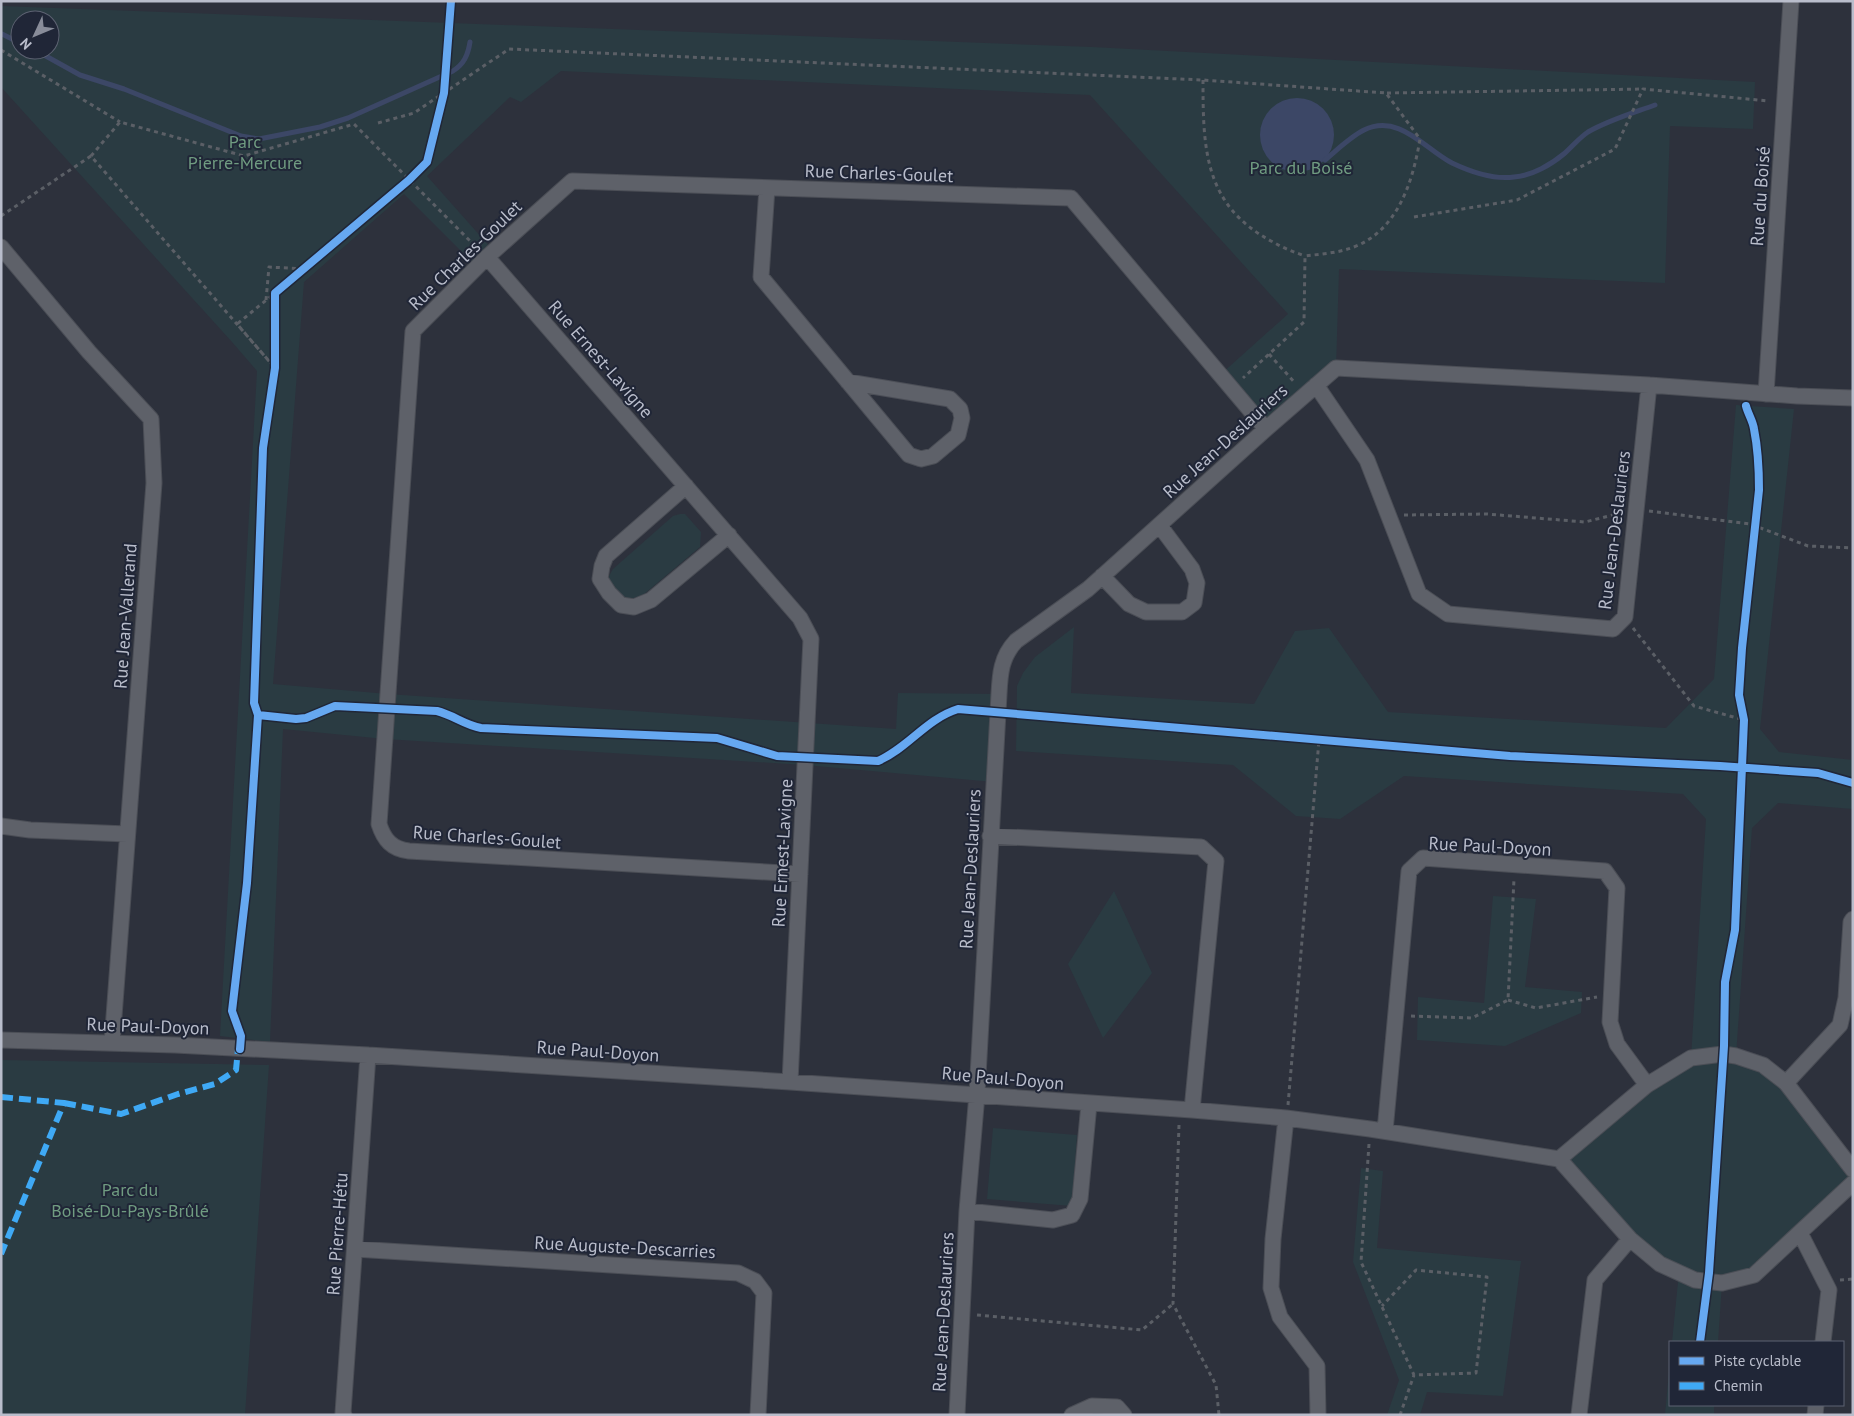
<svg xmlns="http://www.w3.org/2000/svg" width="1854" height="1416" viewBox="0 0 1854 1416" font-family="'PT Sans',sans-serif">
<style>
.green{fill:#2a3b42;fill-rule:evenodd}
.water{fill:#3c4766}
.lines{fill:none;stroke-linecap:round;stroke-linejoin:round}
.stream{stroke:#3c4766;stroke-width:5}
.street-casing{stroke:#4b4e56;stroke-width:17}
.path{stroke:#5b5f66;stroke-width:3;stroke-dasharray:4 4;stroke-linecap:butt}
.street{stroke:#5e6169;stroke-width:15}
.quiet{stroke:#3fa9f5;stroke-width:6;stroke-dasharray:12 6;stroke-linecap:butt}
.cycleway-casing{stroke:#202637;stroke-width:11}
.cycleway{stroke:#66a8f1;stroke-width:8}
.labels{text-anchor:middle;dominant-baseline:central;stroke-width:4;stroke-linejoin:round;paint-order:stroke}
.park-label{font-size:18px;fill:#709c81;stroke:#202637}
.street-label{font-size:18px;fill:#b9bdcb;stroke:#202637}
</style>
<rect width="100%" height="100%" fill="#2d313c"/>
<path class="green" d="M 1,6 L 1092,47 L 1755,82 L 1753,129 L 1670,126 L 1665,283 L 1339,269 L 1336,368 L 1266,429 L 1220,375 L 1288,314 L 1090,95 L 561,71 L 521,102 L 510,97 L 427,176 L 491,248 L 474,264 L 404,194 L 304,282 L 273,684 L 388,694 L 896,729 L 898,693 L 999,694 L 994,782 L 805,765 L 385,739 L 283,729 L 270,1042 L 220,1036 L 257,371 L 232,342 L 1,87 ZM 20,20 L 50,20 L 50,50 L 20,50 Z
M 1736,405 L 1794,409 L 1760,729 L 1779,752 L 1853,760 L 1853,809 L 1778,803 L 1752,828 L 1736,1056 L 1763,1065 L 1853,1170 L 1853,1183 L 1754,1275 L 1722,1283 L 1718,1342 L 1672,1342 L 1679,1272 L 1660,1263 L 1559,1159 L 1691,1058 L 1706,819 L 1683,794 L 1404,776 L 1340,819 L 1296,816 L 1233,765 L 1016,751 L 1017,686 L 1023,673 L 1035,657 L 1074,627 L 1071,693 L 1254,704 L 1295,631 L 1329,628 L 1388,712 L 1666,728 L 1714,679 Z
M 680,514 L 685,514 L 701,532 L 700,547 L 643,595 C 625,603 621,595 609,582 L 609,576 L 613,569 L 673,516 Z
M 1114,891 L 1152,973 L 1103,1038 L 1068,964 Z
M 1493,896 L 1536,899 L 1525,987 L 1582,992 L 1581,1013 L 1505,1046 L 1417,1040 L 1418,997 L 1484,1003 Z
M 1,1060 L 269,1065 L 245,1415 L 1,1415 Z
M 993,1128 L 1077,1135 L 1072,1206 L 987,1199 Z
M 1361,1168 L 1383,1171 L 1377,1248 L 1521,1261 L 1503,1396 L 1427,1392 L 1420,1415 L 1387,1415 L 1399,1380 L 1353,1262 Z
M 1670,1360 L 1670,1405 L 1714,1405 L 1714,1415 L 1665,1415 Z"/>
<path class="water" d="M1260 135a37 37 0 1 1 74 0a37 37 0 1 1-74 0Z"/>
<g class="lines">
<path class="stream" d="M 2,34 L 20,43
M 35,50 L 80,75 L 124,89 L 241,136 L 259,139 L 320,127 L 348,118 L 453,71 C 464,64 468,55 470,42
M 1325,160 C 1337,150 1350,137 1364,130 C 1399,113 1425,149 1452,163 C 1471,172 1493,180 1514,177 C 1532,176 1552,164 1565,153 C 1573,146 1579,138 1588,132 C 1609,120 1633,113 1655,105"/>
<defs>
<path id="street" d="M 767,188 L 761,277 L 909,455 L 921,459 L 933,456 L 958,435 L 962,418 L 960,409 L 950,399 L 848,382
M 1,247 L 89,352 L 151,419 L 154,483 L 112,1043
M 487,257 L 800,618 L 811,639 L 790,1082
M 1316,385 L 1367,460 L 1419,594 L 1448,614 L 1613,629 L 1625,617 L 1649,385
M 1766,394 L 1791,1
M 686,486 L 606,556 L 602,566 L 600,579 L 609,593 L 621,605 L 634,607 L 651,600 L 729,535
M 1102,576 L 1129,604 L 1146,612 L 1182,612 L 1194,603 L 1197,583 L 1192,569 L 1160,526
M 1,826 L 30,830 L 127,834
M 990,836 L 1201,847 L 1216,861 L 1192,1110
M 800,874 L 409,851 C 392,849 384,840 379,824 L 413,331 L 487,257 L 572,181 L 1071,198 L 1266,429
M 1,1040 L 175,1045 L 368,1055 L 790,1082 L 1192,1110 L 1286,1118 L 1370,1129 L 1559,1159 L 1630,1239 L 1660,1264 L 1695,1280 L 1722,1283 L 1754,1275 L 1853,1183
M 1786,1083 L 1840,1025 L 1846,998 L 1851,922 L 1853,919
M 1286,1118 L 1273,1239 L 1271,1288 L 1280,1317 L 1317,1366 L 1318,1415
M 1385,1131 L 1409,871 L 1423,858 L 1605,871 L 1617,888 L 1610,1022 L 1617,1044 L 1647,1085
M 1559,1159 L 1647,1085 L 1691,1058 L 1723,1054 L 1736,1056 L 1763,1065 L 1786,1083 L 1853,1170
M 967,1211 L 1053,1220 L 1072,1215 L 1080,1199 L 1089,1104
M 1800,1233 L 1829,1290 L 1823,1342
M 355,1249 L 738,1273 L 755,1281 L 764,1293 L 758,1415
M 344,1415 L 343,1413 L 368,1055
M 957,1415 L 967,1211 L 977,1094 L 999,694 C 1000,674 1001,657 1016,641 L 1088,589 L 1266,429 L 1336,368 L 1649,385 L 1797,396 L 1853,398
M 1072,1415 L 1092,1406 L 1117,1407 L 1124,1415
M 1579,1415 L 1595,1280 L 1630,1239
M 1815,1415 L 1816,1405"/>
</defs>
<use href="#street" class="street-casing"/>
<path class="path" d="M 1,50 L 120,122
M 1203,80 C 1203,149 1204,206 1273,242 C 1283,248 1294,252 1305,256
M 1387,93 L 1643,89
M 378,123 L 414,113 L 509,49 L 1203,80 L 1386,93 L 1420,139 C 1413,181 1398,230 1354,247 C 1338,253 1321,254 1305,256 L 1304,322 L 1243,378
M 91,156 L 120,122 L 244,156 L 354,124 L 477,248
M 1,216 L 91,156 L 275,368 L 237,324 L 275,293
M 1414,217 L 1517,200 L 1615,149 L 1643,89 L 1769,101
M 266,300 L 269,267 L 304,269
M 1269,354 L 1295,383
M 1649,511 L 1750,524 L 1808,546 L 1853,548
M 1404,515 L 1487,514 L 1585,522 L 1621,513
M 1633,628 L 1694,706 L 1744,720
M 1508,1000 L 1536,1008 L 1597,997
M 1411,1016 L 1472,1018 L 1508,1000 L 1514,879
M 1288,1105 L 1319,740
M 1179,1125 L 1173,1304 L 1216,1385 L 1219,1415
M 1369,1144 L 1361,1262 L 1414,1375 L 1476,1373 L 1487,1277 L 1416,1270 L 1382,1306
M 1840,1280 L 1853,1279
M 977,1315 L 1142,1330 L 1173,1304
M 1400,1415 L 1414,1375"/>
<use href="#street" class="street"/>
<path class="quiet" d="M 1,1097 L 64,1103 L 1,1254
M 64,1103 L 121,1114 L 178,1094 L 215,1084 L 236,1070 L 238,1049"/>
<defs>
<path id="cycleway" d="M 258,715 L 296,719 L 306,718 L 335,706 L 437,711 C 453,715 465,725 481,728 L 717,738 L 777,756 L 878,761 C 908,748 926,719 958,709 L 1510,756 L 1720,766 L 1818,773 L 1853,783
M 240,1049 L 241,1036 L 232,1011 L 247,883 L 258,715 L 254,703 L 263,448 L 275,368 L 275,293 L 409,180 L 427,162 L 444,93 L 451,1
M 1700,1342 L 1709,1273 L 1724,1046 L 1725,982 L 1735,930 L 1744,720 L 1739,695 L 1742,648 L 1759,490 C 1759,470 1758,449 1754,429 C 1753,421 1748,414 1746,406"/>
</defs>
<use href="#cycleway" class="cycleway-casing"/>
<use href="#cycleway" class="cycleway"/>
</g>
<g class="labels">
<g class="park-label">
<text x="245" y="141">Parc<tspan x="245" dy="21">Pierre-Mercure</tspan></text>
<text x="1301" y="167">Parc du Boisé</text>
<text x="130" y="1189">Parc du<tspan x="130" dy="21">Boisé-Du-Pays-Brûlé</tspan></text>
</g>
<g class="street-label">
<text transform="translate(879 173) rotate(2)">Rue Charles-Goulet</text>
<text transform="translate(1760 196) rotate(-86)">Rue du Boisé</text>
<text transform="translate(465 255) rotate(-44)">Rue Charles-Goulet</text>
<text transform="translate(601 359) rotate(49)">Rue Ernest-Lavigne</text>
<text transform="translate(1225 441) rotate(-42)">Rue Jean-Deslauriers</text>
<text transform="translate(1614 530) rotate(-83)">Rue Jean-Deslauriers</text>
<text transform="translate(125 616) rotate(-86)">Rue Jean-Vallerand</text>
<text transform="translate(487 837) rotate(4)">Rue Charles-Goulet</text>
<text transform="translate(1490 846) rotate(3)">Rue Paul-Doyon</text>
<text transform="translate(782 853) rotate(-87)">Rue Ernest-Lavigne</text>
<text transform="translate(970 869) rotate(-87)">Rue Jean-Deslauriers</text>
<text transform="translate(148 1026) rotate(2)">Rue Paul-Doyon</text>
<text transform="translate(598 1051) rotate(4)">Rue Paul-Doyon</text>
<text transform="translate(1003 1078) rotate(5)">Rue Paul-Doyon</text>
<text transform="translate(337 1234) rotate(-86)">Rue Pierre-Hétu</text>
<text transform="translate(625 1247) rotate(3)">Rue Auguste-Descarries</text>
<text transform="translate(943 1312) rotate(-87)">Rue Jean-Deslauriers</text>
</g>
</g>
<rect width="1854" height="1416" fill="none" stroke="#b9bdcb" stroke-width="5"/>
<rect x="1669" y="1341" width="175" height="65" fill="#202637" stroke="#5d6272"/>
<rect x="1679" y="1357" width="25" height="8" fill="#66a8f1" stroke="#5d6272"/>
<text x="1714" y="1366" font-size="15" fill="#b9bdcb">Piste cyclable</text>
<rect x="1679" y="1382" width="25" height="8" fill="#3fa9f5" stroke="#5d6272"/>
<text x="1714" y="1391" font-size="15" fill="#b9bdcb">Chemin</text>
<g transform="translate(35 35) rotate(226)"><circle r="24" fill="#202637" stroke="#5d6272"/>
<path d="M0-4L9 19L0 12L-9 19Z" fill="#888c99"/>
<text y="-8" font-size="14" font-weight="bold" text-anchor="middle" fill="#b9bdcb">N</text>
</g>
</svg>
